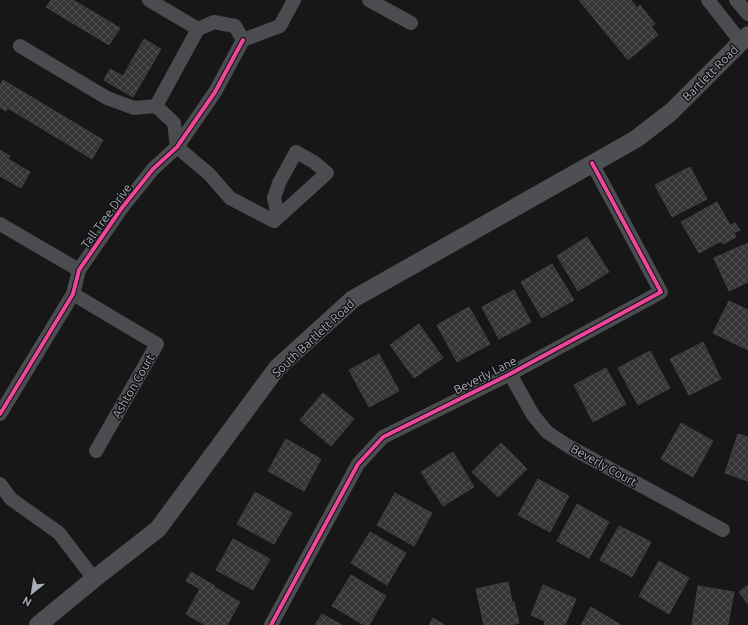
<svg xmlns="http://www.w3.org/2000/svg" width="748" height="625" viewBox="0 0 748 625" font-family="Ubuntu,sans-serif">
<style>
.building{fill:url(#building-cross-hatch);stroke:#3f4043}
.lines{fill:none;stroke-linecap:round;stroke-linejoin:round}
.minor{stroke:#4b4c50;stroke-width:14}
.major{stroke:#4d4f52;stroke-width:18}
.cycleway-casing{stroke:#111113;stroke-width:6}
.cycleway{stroke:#ed469a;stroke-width:4}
.labels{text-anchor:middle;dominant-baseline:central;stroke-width:3;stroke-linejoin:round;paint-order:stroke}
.street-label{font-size:12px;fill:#a8adb8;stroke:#111113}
</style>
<defs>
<pattern id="building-cross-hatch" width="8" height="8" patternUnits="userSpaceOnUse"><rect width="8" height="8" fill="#353536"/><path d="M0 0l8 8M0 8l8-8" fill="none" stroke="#4f5051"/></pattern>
</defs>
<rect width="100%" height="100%" fill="#171717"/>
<path class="building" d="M 51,0 L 73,0 L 120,28 L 109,45 L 46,7 Z
M 579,0 L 631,0 L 637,8 L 640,5 L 655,24 L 651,26 L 658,35 L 628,60 Z
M 144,39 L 161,49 L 133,97 L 104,80 L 110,69 L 123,76 Z
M 3,80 L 103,140 L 92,159 L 8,108 L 6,111 L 0,107 L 0,85 Z
M 0,150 L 10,156 L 8,159 L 30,172 L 21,188 L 0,176 Z
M 690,167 L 707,199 L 672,217 L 655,185 Z
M 717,202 L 730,225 L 735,223 L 740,230 L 734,233 L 736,237 L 723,244 L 721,241 L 699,253 L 681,222 Z
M 587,237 L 609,272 L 578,291 L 557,256 Z
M 748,243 L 748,282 L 729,291 L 714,258 Z
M 552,264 L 574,300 L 542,318 L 521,282 Z
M 514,290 L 531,322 L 499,339 L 482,307 Z
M 729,301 L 748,310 L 748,350 L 713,333 Z
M 469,307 L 490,344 L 457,362 L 437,325 Z
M 419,324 L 443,358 L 414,378 L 390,345 Z
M 703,342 L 721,379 L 689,395 L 670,359 Z
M 650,351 L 670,388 L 638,405 L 618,368 Z
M 379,354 L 399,391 L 369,407 L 349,370 Z
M 606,368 L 626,404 L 593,422 L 574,385 Z
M 323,393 L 354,419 L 331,446 L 300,420 Z
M 681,423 L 713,441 L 693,477 L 661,459 Z
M 738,434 L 748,437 L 748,481 L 725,473 Z
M 286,439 L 321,459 L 304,491 L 268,471 Z
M 501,443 L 527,469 L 498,497 L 472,472 Z
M 453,452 L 474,487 L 443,506 L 421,472 Z
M 538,479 L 569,496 L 550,532 L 518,515 Z
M 255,492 L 292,513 L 274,544 L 237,524 Z
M 395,493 L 432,513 L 414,546 L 377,525 Z
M 577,504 L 609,522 L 589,558 L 557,541 Z
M 619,526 L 651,542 L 632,577 L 600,560 Z
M 370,532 L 406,553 L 387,585 L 351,563 Z
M 233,539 L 270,559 L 253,590 L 216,570 Z
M 659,561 L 689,578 L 669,614 L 639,596 Z
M 191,572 L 215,586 L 214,587 L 240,602 L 227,625 L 205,625 L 186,614 L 200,589 L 186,581 Z
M 351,575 L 386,596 L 369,625 L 364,625 L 332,606 Z
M 508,582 L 512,602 L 514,602 L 519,623 L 511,625 L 484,625 L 476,589 Z
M 543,585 L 576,599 L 565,625 L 544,625 L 545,621 L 531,615 Z
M 748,585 L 748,604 L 739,592 Z
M 698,586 L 734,592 L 728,625 L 692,625 Z
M 591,607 L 621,625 L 581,625 Z
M 322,614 L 342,625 L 315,625 Z
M 433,618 L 444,625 L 429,625 Z"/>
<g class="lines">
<path class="minor" d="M 149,0 L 198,29
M 369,0 L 411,23
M 708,0 L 741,42
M 736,0 L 748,14
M 198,29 L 214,22 L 235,26 L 243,40
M 243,40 L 280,26 L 294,0
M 20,46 L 107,98 L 134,108 L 156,106 L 174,123 L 177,147
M 156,106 L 198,29
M 177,147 L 209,174 L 230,198 L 274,221 L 327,173 L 314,162 L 296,152 L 279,183 L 274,198 L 278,217
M 0,224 L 79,270
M 73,294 L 157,344 L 96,451
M 510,374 L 533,415 L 547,432 L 568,446 L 723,530
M 0,414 L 73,294 L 79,270 L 121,209 L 153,169 L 177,147 L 215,92 L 243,40
M 0,484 L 11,499 L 59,533 L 94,579
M 271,625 L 358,464 L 383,437 L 510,374 L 661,292 L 592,163"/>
<path class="major" d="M 38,625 L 94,579 L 158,529 L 277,368 L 353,299 L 636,139 L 671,112 L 748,35"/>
<defs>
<path id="cycleway" d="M 0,414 L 73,294 L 79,270 L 121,209 L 153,169 L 177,147 L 215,92 L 243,40
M 271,625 L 358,464 L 383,437 L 510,374 L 661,292 L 592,163"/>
</defs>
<use href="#cycleway" class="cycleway-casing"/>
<use href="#cycleway" class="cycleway"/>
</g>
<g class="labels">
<g class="street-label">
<text transform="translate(710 73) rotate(-45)">Bartlett Road</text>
<text transform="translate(106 216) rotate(-54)">Tall Tree Drive</text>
<text transform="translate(313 338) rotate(-43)">South Bartlett Road</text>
<text transform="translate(485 375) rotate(-27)">Beverly Lane</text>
<text transform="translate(133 386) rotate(-60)">Ashton Court</text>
<text transform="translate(604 465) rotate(29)">Beverly Court</text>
</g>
</g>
<g transform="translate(32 593) rotate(210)" stroke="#111113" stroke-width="3" paint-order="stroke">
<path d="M0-3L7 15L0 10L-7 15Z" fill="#a8adb8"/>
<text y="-6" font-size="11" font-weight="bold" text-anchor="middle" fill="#a8adb8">N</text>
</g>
</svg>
